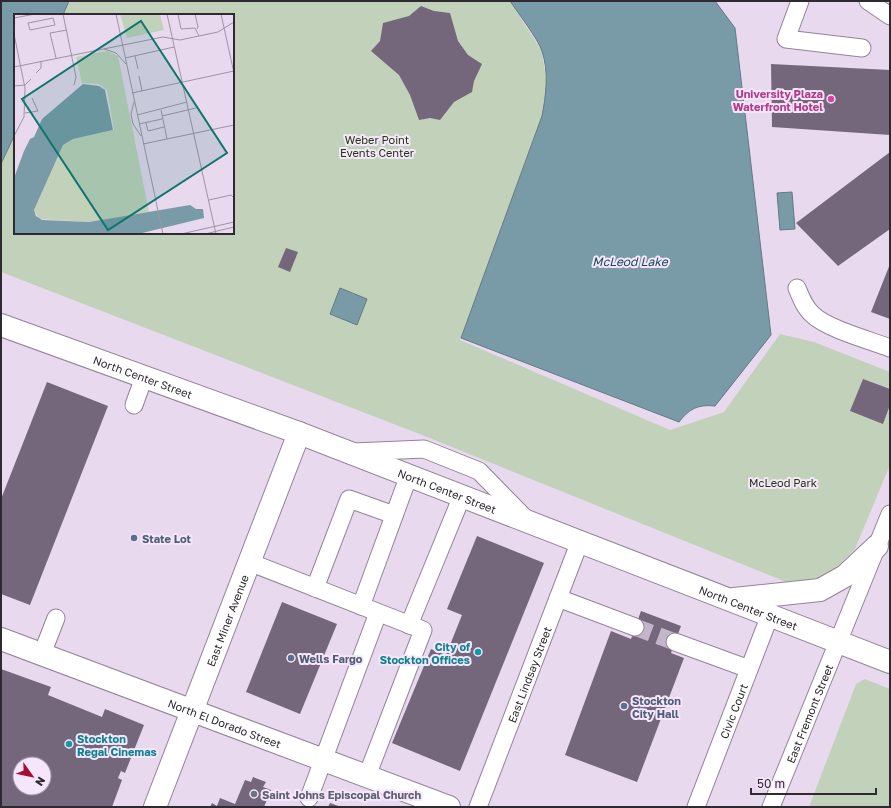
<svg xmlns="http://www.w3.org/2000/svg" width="891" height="808" viewBox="0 0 891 808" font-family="'Golos Text',sans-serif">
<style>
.green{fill:#c2d2ba}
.water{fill:#799ba7;stroke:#637984}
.building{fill:#75677b;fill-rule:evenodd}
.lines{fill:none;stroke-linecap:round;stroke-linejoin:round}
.minor-tunnel{stroke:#c4b6c9;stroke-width:17;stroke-dasharray:17 8;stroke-linecap:butt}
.minor-casing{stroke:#928498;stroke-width:19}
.major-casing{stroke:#928498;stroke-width:24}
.minor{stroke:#fff;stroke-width:17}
.major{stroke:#fff;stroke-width:22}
.hotel-dot{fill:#d1479c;stroke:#f6e6fc;stroke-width:1.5}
.service-dot{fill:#5c6f8a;stroke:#f6e6fc;stroke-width:1.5}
.culture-dot{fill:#0f9aa8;stroke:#f6e6fc;stroke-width:1.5}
.worship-dot{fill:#6b7280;stroke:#f6e6fc;stroke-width:1.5}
.labels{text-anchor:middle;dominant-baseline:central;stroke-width:4;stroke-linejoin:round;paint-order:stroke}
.hotel-label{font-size:11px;font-weight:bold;fill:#b23c85;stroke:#f6e6fc;text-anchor:end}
.park-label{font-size:11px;fill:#20380f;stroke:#f6e6fc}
.street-label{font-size:11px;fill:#2f2931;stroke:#f6e6fc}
.service-label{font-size:11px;font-weight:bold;fill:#4e5e75;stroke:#f6e6fc;text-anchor:start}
.culture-label{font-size:11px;font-weight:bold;fill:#0d838f;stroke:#f6e6fc;text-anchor:end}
.worship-label{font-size:11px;font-weight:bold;fill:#5b616d;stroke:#f6e6fc;text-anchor:start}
.water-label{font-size:12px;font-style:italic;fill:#184958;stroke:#f6e6fc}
.inset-road{fill:none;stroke:#9f93a3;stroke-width:1}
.view{fill:#0f766e;fill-opacity:0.15;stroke:#0f766e;stroke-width:2}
.inset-edge{fill:none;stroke:#2f2931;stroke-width:2}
</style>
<rect width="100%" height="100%" fill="#e9d9ef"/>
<path class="green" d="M 69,1 L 510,1 L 542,51 L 546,81 L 546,98 L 542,116 L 460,340 L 670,430 L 724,412 L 780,334 L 814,342 L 890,372 L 890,465 L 855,549 L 829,575 L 801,588 L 422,435 L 1,272 L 1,166 L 15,133 L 15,233 L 233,233 L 233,15 L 63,15 Z
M 865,679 L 890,689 L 890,807 L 809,807 L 856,684 Z"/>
<path class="water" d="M 1,1 L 69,1 L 63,15 L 15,15 L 15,134 L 1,164 Z
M 510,1 L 715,1 L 735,28 L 771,335 L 715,406 C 698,404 689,409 679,422 L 461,338 L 542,116 C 546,96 549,72 542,51 C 538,39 518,13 510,1 Z
M 792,192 L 795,229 L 780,230 L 777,193 Z
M 340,288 L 367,299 L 357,325 L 330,314 Z"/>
<path class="building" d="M 421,6 L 434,11 L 450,13 L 458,41 L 468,55 L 482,64 L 474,81 L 472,92 L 454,102 L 440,120 L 430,118 L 419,120 L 410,95 L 399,75 L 371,51 L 380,41 L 383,23 L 409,16 Z
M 771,64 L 890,70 L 890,135 L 772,127 Z
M 890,152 L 890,229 L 838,266 L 796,223 Z
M 286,248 L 298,252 L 290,272 L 278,267 Z
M 890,264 L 890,319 L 871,312 Z
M 863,379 L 890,389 L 890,405 L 883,424 L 850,411 Z
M 47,382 L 108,406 L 30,605 L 1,594 L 1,499 Z
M 477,536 L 544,563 L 460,771 L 392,743 L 431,649 L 446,655 L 462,615 L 447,609 Z
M 282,602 L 337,624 L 300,714 L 246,692 Z
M 641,611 L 681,626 L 671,653 L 684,658 L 637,782 L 565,755 L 611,631 L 631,639 Z
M 1,669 L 51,687 L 48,695 L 102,717 L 105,709 L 144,725 L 125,773 L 121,771 L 118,778 L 122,780 L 112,807 L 1,807 ZM 20,764 L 44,764 L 44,788 L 20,788 Z
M 253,777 L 266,782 L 263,787 L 271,790 L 264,807 L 210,807 L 212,803 L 217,806 L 220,798 L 235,804 L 245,780 L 251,782 Z
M 330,803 L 341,807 L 328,807 Z"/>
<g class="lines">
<path class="minor-tunnel" d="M 635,627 L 675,642"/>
<defs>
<g id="minor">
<path d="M 800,1 L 786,39 L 862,48"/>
<path d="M 868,1 L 890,16"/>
<path d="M 797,288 C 801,298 805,308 813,315 C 828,329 869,340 890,348"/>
<path d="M 134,405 L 144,377"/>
<path d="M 354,452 L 424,449 L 479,471 L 527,520"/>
<path d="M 249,562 L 423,630 L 367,776"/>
<path d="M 315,588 L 349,499 L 394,515"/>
<path d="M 558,598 L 635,627"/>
<path d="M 361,606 L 409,475"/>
<path d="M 409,625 L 462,496"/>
<path d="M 675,642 L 749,669"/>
<path d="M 42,654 L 56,618"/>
<path d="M 309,798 L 378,613"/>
<path id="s1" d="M 478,807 L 580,541"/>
<path id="s2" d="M 696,807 L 770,615"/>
<path id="s3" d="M 771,807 L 890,514"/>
</g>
<g id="major">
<path id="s4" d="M 1,325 L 299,433 L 890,662"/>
<path d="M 734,599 L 820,590 L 845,576 L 877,546"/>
<path id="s5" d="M 1,639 L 449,807"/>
<path id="s6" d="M 155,807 L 299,433"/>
</g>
</defs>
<use href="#minor" class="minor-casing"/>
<use href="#major" class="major-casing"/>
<use href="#minor" class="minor"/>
<use href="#major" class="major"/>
</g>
<circle class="hotel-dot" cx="831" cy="99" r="4"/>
<g class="service-dot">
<circle cx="134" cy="538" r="4"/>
<circle cx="291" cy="658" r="4"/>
<circle cx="624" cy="706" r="4"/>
</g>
<g class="culture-dot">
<circle cx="478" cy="652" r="4"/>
<circle cx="69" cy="744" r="4"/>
</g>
<circle class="worship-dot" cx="254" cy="794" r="4"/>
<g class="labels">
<g class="hotel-label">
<text x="823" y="93">University Plaza<tspan x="823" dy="13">Waterfront Hotel</tspan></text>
</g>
<g class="park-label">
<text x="377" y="139">Weber Point<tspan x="377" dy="13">Events Center</tspan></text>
<text x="783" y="482">McLeod Park</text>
</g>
<g class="street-label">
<text stroke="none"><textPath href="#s4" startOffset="151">North Center Street</textPath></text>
<text stroke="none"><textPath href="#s4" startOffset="476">North Center Street</textPath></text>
<text stroke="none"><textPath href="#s4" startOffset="799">North Center Street</textPath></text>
<text stroke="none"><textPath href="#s6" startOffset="200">East Miner Avenue</textPath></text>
<text stroke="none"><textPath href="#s1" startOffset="142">East Lindsay Street</textPath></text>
<text stroke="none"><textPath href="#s2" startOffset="103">Civic Court</textPath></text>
<text stroke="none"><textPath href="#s3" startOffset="101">East Fremont Street</textPath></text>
<text stroke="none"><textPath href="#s5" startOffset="239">North El Dorado Street</textPath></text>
</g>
<g class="service-label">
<text x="142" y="538">State Lot</text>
<text x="299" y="658">Wells Fargo</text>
<text x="632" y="700">Stockton<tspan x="632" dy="13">City Hall</tspan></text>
</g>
<g class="culture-label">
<text x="470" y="646">City of<tspan x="470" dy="13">Stockton Offices</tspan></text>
<text x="77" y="738" text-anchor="start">Stockton<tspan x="77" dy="13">Regal Cinemas</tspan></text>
</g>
<g class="worship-label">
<text x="262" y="794">Saint Johns Episcopal Church</text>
</g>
<g class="water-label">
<text x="630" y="261">McLeod Lake</text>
</g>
</g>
<g transform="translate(14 14)">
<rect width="220" height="220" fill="#e9d9ef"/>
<path d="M 106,0 L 146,0 L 150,16 L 113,24 ZM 93,37 L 104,42 L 135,198 L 75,208 L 25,205 L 20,196 L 49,131 L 59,125 L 100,116 L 93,76 L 85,70 L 68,69 L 62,43 Z" fill="#c2d2ba"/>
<path d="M 69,70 L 85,72 L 91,76 L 99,116 L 59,125 L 49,131 L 20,196 L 22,202 L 28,206 L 75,208 L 176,191 L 182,195 L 189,195 L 190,204 L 124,220 L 0,220 L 0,164 L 10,137 L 16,125 L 20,123 L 28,105 Z" fill="#799ba7"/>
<path class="inset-road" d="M 49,0 L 62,63 L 60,71M 102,0 L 149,220M 153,0 L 202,220M 164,0 L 167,15 L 181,14 L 185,22M 181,0 L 184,13 L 183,15M 207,0 L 220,59M 0,4 L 21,0M 39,4 L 41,11 L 16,16 L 14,9 ZM 0,20 L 11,74 L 10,103 L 0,122M 90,35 L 102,39 L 112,50M 121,42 L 124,55M 42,44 L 36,19 L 53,16M 111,44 L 160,33M 0,53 L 149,23 L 166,26 L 204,18 L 220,8M 22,59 L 27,54 L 27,47M 125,62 L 128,77M 0,72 L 11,71 L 17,65M 118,79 L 220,57M 120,88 L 117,100 L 119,110 L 127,122M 147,96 L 153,125M 11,99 L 24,97 L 18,84M 123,101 L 173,88M 148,102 L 182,94M 132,109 L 134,117 L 150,113M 125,110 L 148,105M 129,130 L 220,111M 195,186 L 217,181 L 220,184M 167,220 L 220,208M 191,220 L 220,213"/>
<path class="view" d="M 127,7 L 213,139 L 94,216 L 8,85 Z"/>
<rect width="220" height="220" class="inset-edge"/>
</g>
<rect width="891" height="808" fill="none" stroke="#2f2931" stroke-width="4"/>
<g transform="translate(32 776) rotate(123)"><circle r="19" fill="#f6e6fc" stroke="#a69aab"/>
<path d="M0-3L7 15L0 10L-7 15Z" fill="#a70d2d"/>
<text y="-6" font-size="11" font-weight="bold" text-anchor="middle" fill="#2f2931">N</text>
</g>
<path d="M751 788v6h125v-6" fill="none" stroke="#2f2931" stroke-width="2"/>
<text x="757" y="788" font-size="12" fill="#2f2931" stroke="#f6e6fc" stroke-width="3" paint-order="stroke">50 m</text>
</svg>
